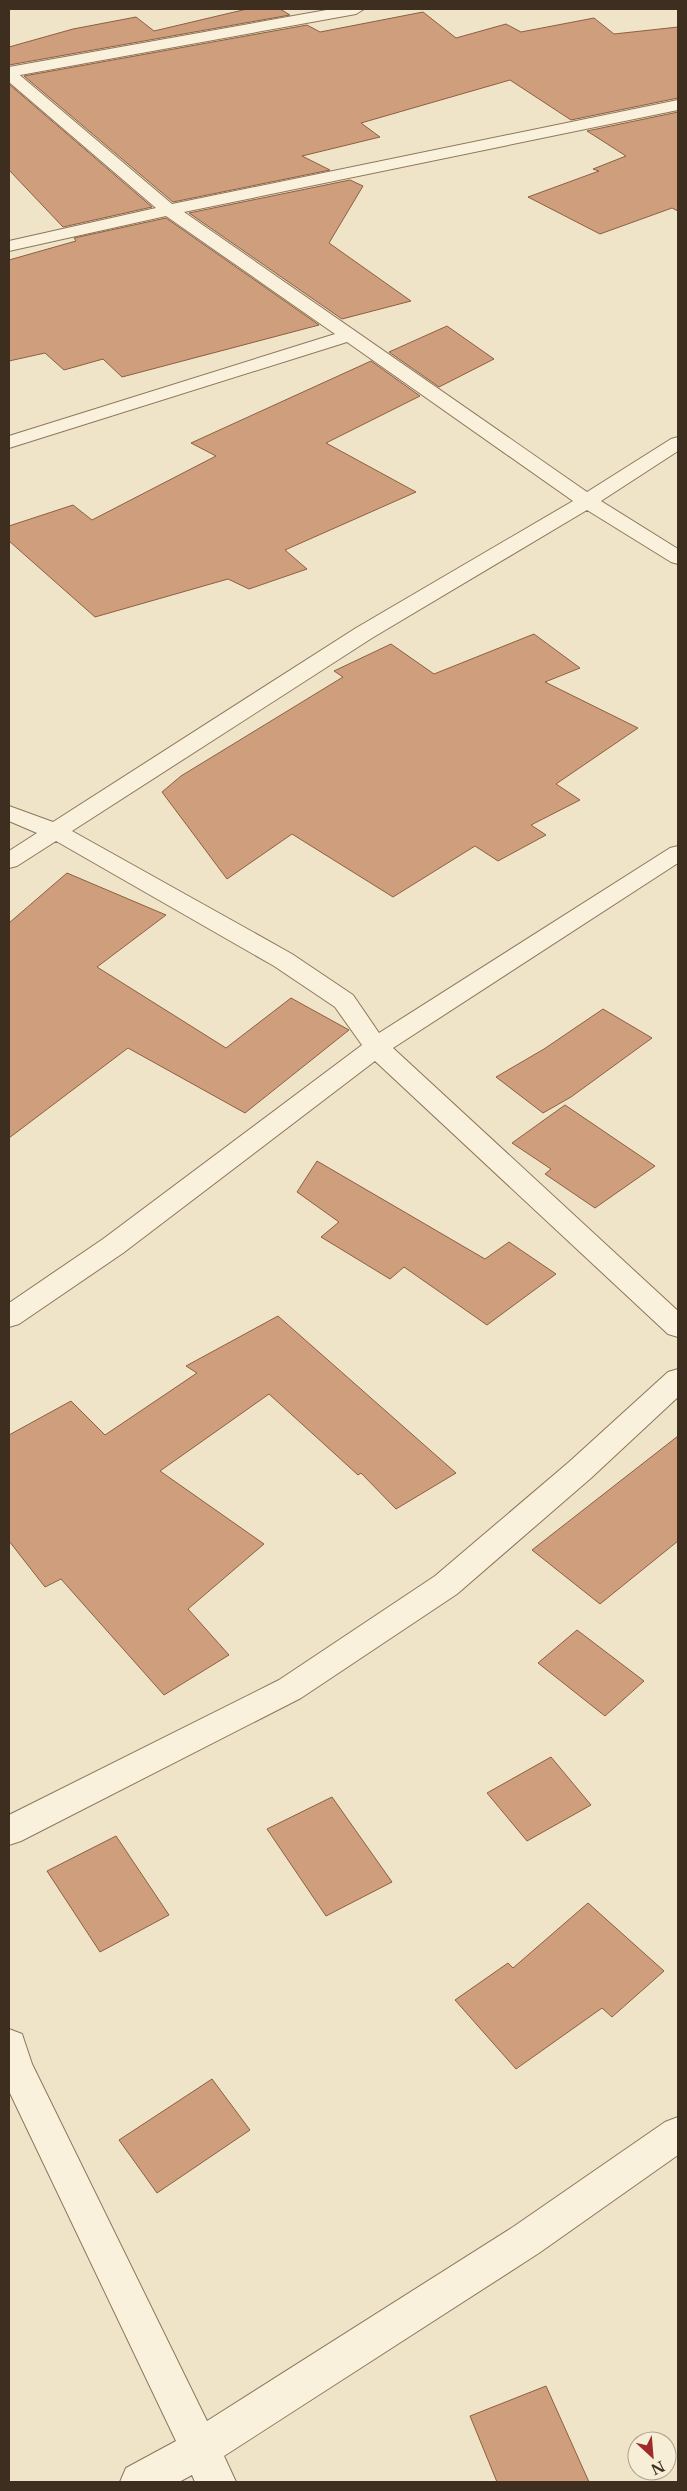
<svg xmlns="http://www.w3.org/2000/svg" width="687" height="2491" viewBox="0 0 687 2491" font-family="'Libre Baskerville',serif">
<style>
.building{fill:#cf9f7d;stroke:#8d5f41}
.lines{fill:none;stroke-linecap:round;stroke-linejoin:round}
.minor-casing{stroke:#8d765c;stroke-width:2}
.tertiary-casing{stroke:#8d765c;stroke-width:2}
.minor{fill:#faf1dc;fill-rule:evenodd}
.tertiary{fill:#faf1dc;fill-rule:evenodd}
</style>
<rect width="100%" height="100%" fill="#f0e4c8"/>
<path class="building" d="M 247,9 L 280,9 L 290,15 L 9,65 L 9,47 L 73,29 L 136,17 L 154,31 Z
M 423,12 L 456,38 L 506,24 L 521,32 L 594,18 L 614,34 L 678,27 L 678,98 L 571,120 L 510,80 L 361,123 L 380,137 L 302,156 L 330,170 L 173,202 L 24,76 L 307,25 L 320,32 Z
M 9,84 L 152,207 L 63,227 L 9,170 Z
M 678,112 L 678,211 L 672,208 L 600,234 L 528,197 L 599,171 L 593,169 L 626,156 L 587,131 Z
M 350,180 L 363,186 L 329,243 L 411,301 L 342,319 L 189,213 Z
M 166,218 L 319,325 L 122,377 L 103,359 L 64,370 L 45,353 L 9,361 L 9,260 L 76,241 L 74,238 Z
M 447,326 L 494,359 L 439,387 L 389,352 Z
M 371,361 L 420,396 L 326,443 L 416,492 L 285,550 L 307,569 L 249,589 L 228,579 L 95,617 L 9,541 L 9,526 L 73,505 L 92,520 L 216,456 L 191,443 Z
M 534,634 L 580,668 L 545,682 L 638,728 L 556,784 L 580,800 L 531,825 L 546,835 L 498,861 L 475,846 L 393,897 L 292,834 L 227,879 L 162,792 L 181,776 L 343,677 L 334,671 L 391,644 L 434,674 Z
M 67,873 L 166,915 L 97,967 L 226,1048 L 291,998 L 349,1030 L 245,1113 L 128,1048 L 9,1138 L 9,923 Z
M 603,1009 L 652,1038 L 571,1097 L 543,1113 L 496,1077 L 544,1049 Z
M 565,1105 L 655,1166 L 595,1208 L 545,1174 L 551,1169 L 512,1143 Z
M 317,1161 L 485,1259 L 509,1242 L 556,1274 L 487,1325 L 404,1267 L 390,1279 L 321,1237 L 339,1222 L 297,1192 Z
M 278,1316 L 456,1473 L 396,1509 L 361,1473 L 358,1475 L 269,1394 L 160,1471 L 264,1544 L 188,1609 L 229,1655 L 164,1695 L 61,1579 L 45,1587 L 9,1541 L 9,1435 L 71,1401 L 105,1435 L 197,1373 L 186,1366 Z
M 678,1436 L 678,1541 L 600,1604 L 532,1550 Z
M 577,1630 L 644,1681 L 605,1716 L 538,1663 Z
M 551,1757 L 591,1805 L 527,1841 L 487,1793 Z
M 332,1797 L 392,1882 L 326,1916 L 267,1829 Z
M 116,1836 L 169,1915 L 100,1952 L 47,1871 Z
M 588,1903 L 664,1971 L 612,2017 L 602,2008 L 516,2069 L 455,2000 L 508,1963 L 513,1968 Z
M 212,2079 L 250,2130 L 157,2193 L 119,2140 Z
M 546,2386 L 589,2482 L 497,2482 L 470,2416 Z"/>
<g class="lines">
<defs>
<path id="minor" d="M 9,69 L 15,71 L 172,204 L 678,100 L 678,110 L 184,212 L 587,492 L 671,439 L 678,437 L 678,451 L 601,501 L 678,549 L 678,564 L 671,562 L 587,510 L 372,638 L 72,831 L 292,954 L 353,995 L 379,1033 L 670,848 L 678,846 L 678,863 L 393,1048 L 678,1311 L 678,1337 L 668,1334 L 375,1061 L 123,1253 L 19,1324 L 9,1327 L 9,1303 L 103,1239 L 362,1045 L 335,1007 L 274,966 L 56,841 L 17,866 L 9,868 L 9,851 L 37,833 L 9,821 L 9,806 L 53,822 L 356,628 L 573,501 L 347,342 L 9,448 L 9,436 L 335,334 L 166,216 L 9,251 L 9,241 L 156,208 L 9,82 Z
M 678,1369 L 678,1397 L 591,1478 L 457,1594 L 301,1698 L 21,1841 L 9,1845 L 9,1815 L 279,1680 L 435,1576 L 569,1462 L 668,1372 Z
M 9,2029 L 22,2034 L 32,2064 L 207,2421 L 513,2227 L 665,2122 L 678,2117 L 678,2155 L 539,2253 L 224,2456 L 236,2482 L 195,2482 L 192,2475 L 179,2482 L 120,2482 L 126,2468 L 176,2441 L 9,2091 Z"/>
<path id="tertiary" d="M 332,9 L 364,9 L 356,14 L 9,77 L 9,67 Z"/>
</defs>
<use href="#minor" class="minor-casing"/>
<use href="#tertiary" class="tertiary-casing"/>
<use href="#minor" class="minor"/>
<use href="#tertiary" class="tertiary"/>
</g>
<rect width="687" height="2491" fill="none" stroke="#3d2e20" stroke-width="20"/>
<g transform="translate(652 2456) rotate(154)"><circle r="24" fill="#f7eed8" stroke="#ada18e"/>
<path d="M0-4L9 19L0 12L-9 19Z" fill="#9e2a2b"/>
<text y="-8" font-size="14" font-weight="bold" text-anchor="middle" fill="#3d2e20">N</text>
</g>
</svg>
